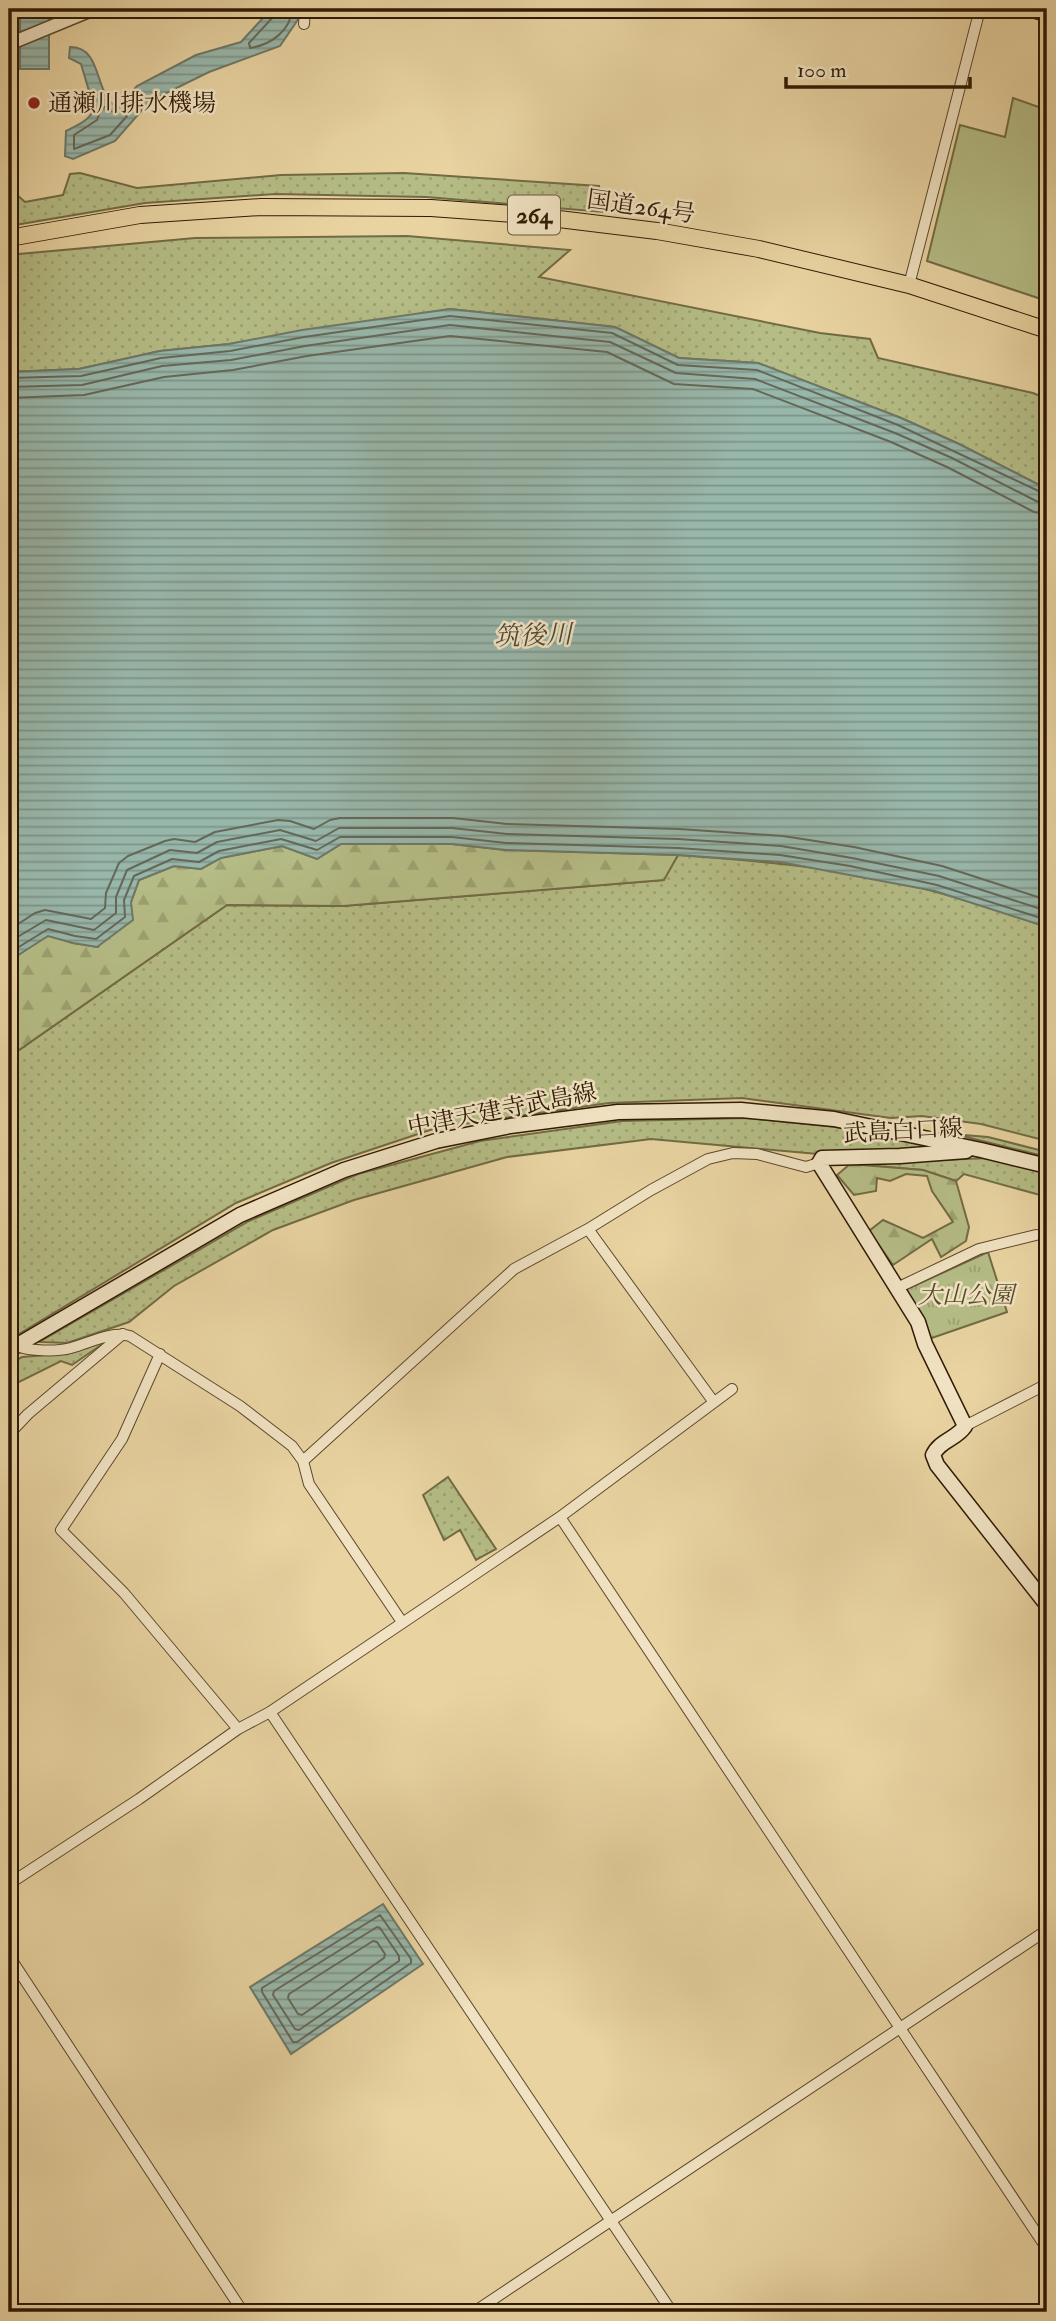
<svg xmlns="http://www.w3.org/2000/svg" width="1056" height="2321" viewBox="0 0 1056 2321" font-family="'IM FELL Double Pica','Noto Serif JP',serif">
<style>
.grass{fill:url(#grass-dots);stroke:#726b44;stroke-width:2}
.forest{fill:url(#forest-firs);stroke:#726b44;stroke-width:2}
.park{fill:url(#park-tufts);stroke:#726b44;stroke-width:2}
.garden{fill:#b5bc85;stroke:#726b44;stroke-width:2}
.water{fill:url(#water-rules);stroke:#6e7868;stroke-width:2}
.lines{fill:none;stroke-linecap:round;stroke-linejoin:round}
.shore{stroke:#646858;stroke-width:2}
.minor-casing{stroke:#5d482b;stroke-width:12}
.tertiary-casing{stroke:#5d482b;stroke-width:15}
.secondary-casing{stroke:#2f1a04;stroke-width:17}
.trunk-casing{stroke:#2f1a04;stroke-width:18}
.minor{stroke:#f0e2c2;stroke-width:10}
.tertiary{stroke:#f0e2c2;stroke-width:12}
.secondary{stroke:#f0e2c2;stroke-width:14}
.trunk{stroke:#e8d3a1;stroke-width:16}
.poi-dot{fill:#8f2418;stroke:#f0e2c2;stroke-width:2.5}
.labels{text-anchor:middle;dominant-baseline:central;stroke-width:5;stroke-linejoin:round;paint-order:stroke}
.shield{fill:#f0e2c2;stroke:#69563d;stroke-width:2}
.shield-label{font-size:23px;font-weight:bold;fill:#2f1a04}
.poi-label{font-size:24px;fill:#2f1a04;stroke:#f0e2c2;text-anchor:start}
.street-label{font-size:24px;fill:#2f1a04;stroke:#f0e2c2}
.park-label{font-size:24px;font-style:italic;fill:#574b2b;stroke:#f0e2c2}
.water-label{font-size:26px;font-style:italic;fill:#4e4936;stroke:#f0e2c2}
</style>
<defs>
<pattern id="grass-dots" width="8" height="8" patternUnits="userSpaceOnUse" patternTransform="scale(1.75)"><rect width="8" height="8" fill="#b5bc85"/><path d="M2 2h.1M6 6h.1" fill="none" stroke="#9ca171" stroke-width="1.8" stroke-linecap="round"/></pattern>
<pattern id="forest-firs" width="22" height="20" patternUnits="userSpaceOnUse" patternTransform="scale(1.75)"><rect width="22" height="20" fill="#b5bc85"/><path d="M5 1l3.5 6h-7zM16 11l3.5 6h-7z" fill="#9ca171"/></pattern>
<pattern id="park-tufts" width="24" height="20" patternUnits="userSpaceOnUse" patternTransform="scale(1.75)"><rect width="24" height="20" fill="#b5bc85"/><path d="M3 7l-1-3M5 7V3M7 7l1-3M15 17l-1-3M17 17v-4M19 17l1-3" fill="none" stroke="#9ca171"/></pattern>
<pattern id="water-rules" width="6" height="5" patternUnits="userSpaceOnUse" patternTransform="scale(1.75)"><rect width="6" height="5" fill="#98b7ab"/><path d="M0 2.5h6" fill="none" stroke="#7c9489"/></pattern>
</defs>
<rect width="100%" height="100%" fill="#e8d3a1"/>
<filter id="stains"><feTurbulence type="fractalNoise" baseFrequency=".00286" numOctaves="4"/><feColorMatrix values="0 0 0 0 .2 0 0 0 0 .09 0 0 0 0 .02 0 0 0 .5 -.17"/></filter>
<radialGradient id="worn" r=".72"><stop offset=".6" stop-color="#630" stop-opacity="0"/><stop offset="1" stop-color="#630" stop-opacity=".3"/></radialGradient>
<path class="grass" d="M 80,173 L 137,188 L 281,175 L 404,173 L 599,186 L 604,212 L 426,197 L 275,194 L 145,203 L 9,226 L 9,188 L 25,202 L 63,195 L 70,174 Z
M 407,236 L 570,250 L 539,277 L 820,333 L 870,339 L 878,358 L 1033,393 L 1047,399 L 1047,489 L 959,444 L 901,418 L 758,363 L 679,358 L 615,327 L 450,309 L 229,344 L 160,351 L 79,369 L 9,372 L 9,258 L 19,254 L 195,238 Z
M 678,855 C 764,861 851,869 936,892 C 973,902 1010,915 1047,927 L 1047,1141 L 981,1124 L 922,1116 L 891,1118 L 742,1098 L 609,1103 L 436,1128 L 331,1163 L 236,1203 L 9,1340 L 9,1057 L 227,905 L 343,906 L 663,880 Z
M 747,1118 L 836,1127 L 946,1148 L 818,1154 L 651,1139 L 507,1157 L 354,1200 L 273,1230 L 174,1286 L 129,1322 L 67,1343 L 39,1342 L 249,1221 L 358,1174 L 480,1141 L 622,1121 Z
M 964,1135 L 988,1137 L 1047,1152 L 1047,1157 L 966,1137 Z
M 988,1158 L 1047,1173 L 1047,1197 L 964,1174 L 956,1181 L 923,1170 L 850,1164 Z
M 107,1341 L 72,1365 L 61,1361 L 9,1387 L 9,1364 L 22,1357 L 70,1353 Z
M 448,1477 L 496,1549 L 476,1560 L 460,1530 L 444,1540 L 423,1495 Z"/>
<path class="forest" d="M 341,844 L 452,844 L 506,850 L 678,855 L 664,880 L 343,906 L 227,905 L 9,1057 L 9,961 L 48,935 L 73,943 L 98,947 L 131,902 L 139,880 L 174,866 L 201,869 L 220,858 L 282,846 L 317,859 Z
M 850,1164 L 923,1170 L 956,1181 L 969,1227 L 966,1241 L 941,1257 L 932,1239 L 893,1265 L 869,1231 L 883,1220 L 923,1238 L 953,1222 L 932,1191 L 927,1176 L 906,1174 L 890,1181 L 877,1178 L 876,1191 L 854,1195 L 837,1175 Z"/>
<path class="park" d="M 988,1252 L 1007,1312 L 929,1339 L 905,1290 Z"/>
<path class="garden" d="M 1013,98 L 1047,110 L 1047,301 L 927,261 L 960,125 L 1005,137 Z"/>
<path class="water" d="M 20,9 L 49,9 L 49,69 L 20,69 Z
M 271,9 L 298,9 L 299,18 L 280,46 L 209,72 L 150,101 L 115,141 L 73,159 L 65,156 L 66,131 C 77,125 91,120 94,108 L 81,64 L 69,58 L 70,47 C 102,47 94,90 114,105 L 120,105 L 137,86 L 196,55 L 241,42 Z
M 450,309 L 615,327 L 679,358 L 758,363 L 901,418 L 959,444 L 1047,489 L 1047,927 L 935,891 L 780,862 L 678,855 L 506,850 L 452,844 L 341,844 L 317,859 L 282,846 L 221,858 L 201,869 L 174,866 L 139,880 L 131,902 L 133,920 L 97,947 L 73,943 L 48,936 L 9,961 L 9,372 L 79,369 L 160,351 L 229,344 L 302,330 Z
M 383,1904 L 423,1964 L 291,2054 L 250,1987 Z"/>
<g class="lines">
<path class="shore" d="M 276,9 L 274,16 L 249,43 L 250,48 C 270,45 291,31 292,9
M 105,107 L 113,112 L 125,111 L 127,116 L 110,135 L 74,149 L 74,135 L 97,120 L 101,109 Z
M 9,378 L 81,376 L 161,358 L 230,351 L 304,337 L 450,316 L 612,333 L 678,365 L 757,370 L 898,425 L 1047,495
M 9,387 L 82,385 L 162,366 L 231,360 L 305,346 L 450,325 L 610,342 L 676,373 L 755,379 L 895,433 L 952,458 L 1038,502 L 1047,503
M 9,398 L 84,395 L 164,377 L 233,370 L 307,356 L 450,336 L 607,352 L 674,384 L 753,389 L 891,442 L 947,467 L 1034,512 L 1047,514
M 9,930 L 35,913 L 45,910 L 91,919 L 105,908 L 106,893 L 119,863 L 128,856 L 165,841 L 174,839 L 195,842 L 215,832 L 278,820 L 290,821 L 314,829 L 330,820 L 340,818 L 453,818 L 507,824 L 679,829 L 783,836 L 854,847 L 942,866 L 1047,900
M 9,942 L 46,920 L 94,930 L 116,913 L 116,897 L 127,870 L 170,850 L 197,853 L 217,842 L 280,830 L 316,841 L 339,828 L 452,828 L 507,834 L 678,839 L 781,846 L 852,858 L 939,876 L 1047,911
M 9,953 L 48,929 L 75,936 L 96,939 L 125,917 L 124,900 L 134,876 L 172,859 L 199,862 L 219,851 L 281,839 L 317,850 L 340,837 L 452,837 L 506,843 L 678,848 L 780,855 L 850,866 L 937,885 L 1047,920
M 380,1915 L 411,1959 L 411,1963 L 297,2042 L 293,2042 L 262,1992 L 262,1988 Z
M 377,1927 L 380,1928 L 399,1956 L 399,1961 L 299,2030 L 295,2029 L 273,1995 L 274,1991 Z
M 373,1941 L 377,1942 L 385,1954 L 384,1958 L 302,2015 L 298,2014 L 288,1998 L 289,1994 Z"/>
<defs>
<path id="minor" d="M 304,24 L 305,9
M 909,285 L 980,9
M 588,1229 L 713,1401
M 897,1288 L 979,1249 L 1036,1235
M 16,1346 C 31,1351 55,1352 71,1348 C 90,1343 110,1331 130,1336 L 240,1406 L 292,1446 L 303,1461 L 309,1484 L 402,1622
M 160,1354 L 122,1439 L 61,1530 L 124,1593 L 238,1729
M 965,1426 L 1047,1384
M 9,1434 L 28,1414 L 123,1334
M 303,1461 L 514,1269 L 588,1229 L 651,1190 L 708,1159 L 733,1153 L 757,1154 L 806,1167 L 819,1163
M 560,1517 L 1047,2249
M 270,1712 L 672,2312
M 9,1884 L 139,1799 L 238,1729 L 270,1712 L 560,1517 L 732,1389
M 9,1956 L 243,2312
M 474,2312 L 1047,1930"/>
<path id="tertiary" d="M 9,44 L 94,9"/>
<path id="secondary" d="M 1030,9 L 1047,14
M 966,1151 L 900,1156 L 822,1158 L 819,1163 L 918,1322 L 925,1344 L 965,1426 C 957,1439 940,1440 933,1455 L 937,1465 L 1047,1605
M 9,1350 L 240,1215 L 344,1170 L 436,1141 L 510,1126 L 618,1112 L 741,1110 L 834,1119 L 981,1150 L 1047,1166"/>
<path id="trunk" d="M 9,238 L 140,215 L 261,207 L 431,208 L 526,215 L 657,231 L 759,249 L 909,285 L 1047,330"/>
</defs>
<use href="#minor" class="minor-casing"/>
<use href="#tertiary" class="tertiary-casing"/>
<use href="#secondary" class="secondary-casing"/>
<use href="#trunk" class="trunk-casing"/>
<use href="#minor" class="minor"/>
<use href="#tertiary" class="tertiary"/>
<use href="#secondary" class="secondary"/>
<use href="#trunk" class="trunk"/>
</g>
<circle class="poi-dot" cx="34" cy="103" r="7"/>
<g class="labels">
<rect class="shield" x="508" y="195.5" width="52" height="39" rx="5"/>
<g class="shield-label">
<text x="534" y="215">264</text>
</g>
<g class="poi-label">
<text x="48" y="103">通瀬川排水機場</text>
</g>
<g class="street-label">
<text transform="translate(641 207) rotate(8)">国道264号</text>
<text transform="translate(502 1110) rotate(-11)">中津天建寺武島線</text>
<text transform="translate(903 1131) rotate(-3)">武島白口線</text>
</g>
<g class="park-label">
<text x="966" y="1295">大山公園</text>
</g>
<g class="water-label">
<text transform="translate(533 636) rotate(-2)">筑後川</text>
</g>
</g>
<rect width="1056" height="2321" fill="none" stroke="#e8d3a1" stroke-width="35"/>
<rect x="10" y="10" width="1035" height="2300" fill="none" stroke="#2f1a04" stroke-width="3.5"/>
<rect x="18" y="18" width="1021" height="2286" fill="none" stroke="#2f1a04" stroke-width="2"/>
<path d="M786 77v10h184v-10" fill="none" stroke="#2f1a04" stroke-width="3.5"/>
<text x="797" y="77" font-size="21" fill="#2f1a04" stroke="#f0e2c2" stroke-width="5" paint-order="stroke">100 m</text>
<rect width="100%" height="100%" filter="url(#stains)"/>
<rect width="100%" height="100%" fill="url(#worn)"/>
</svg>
